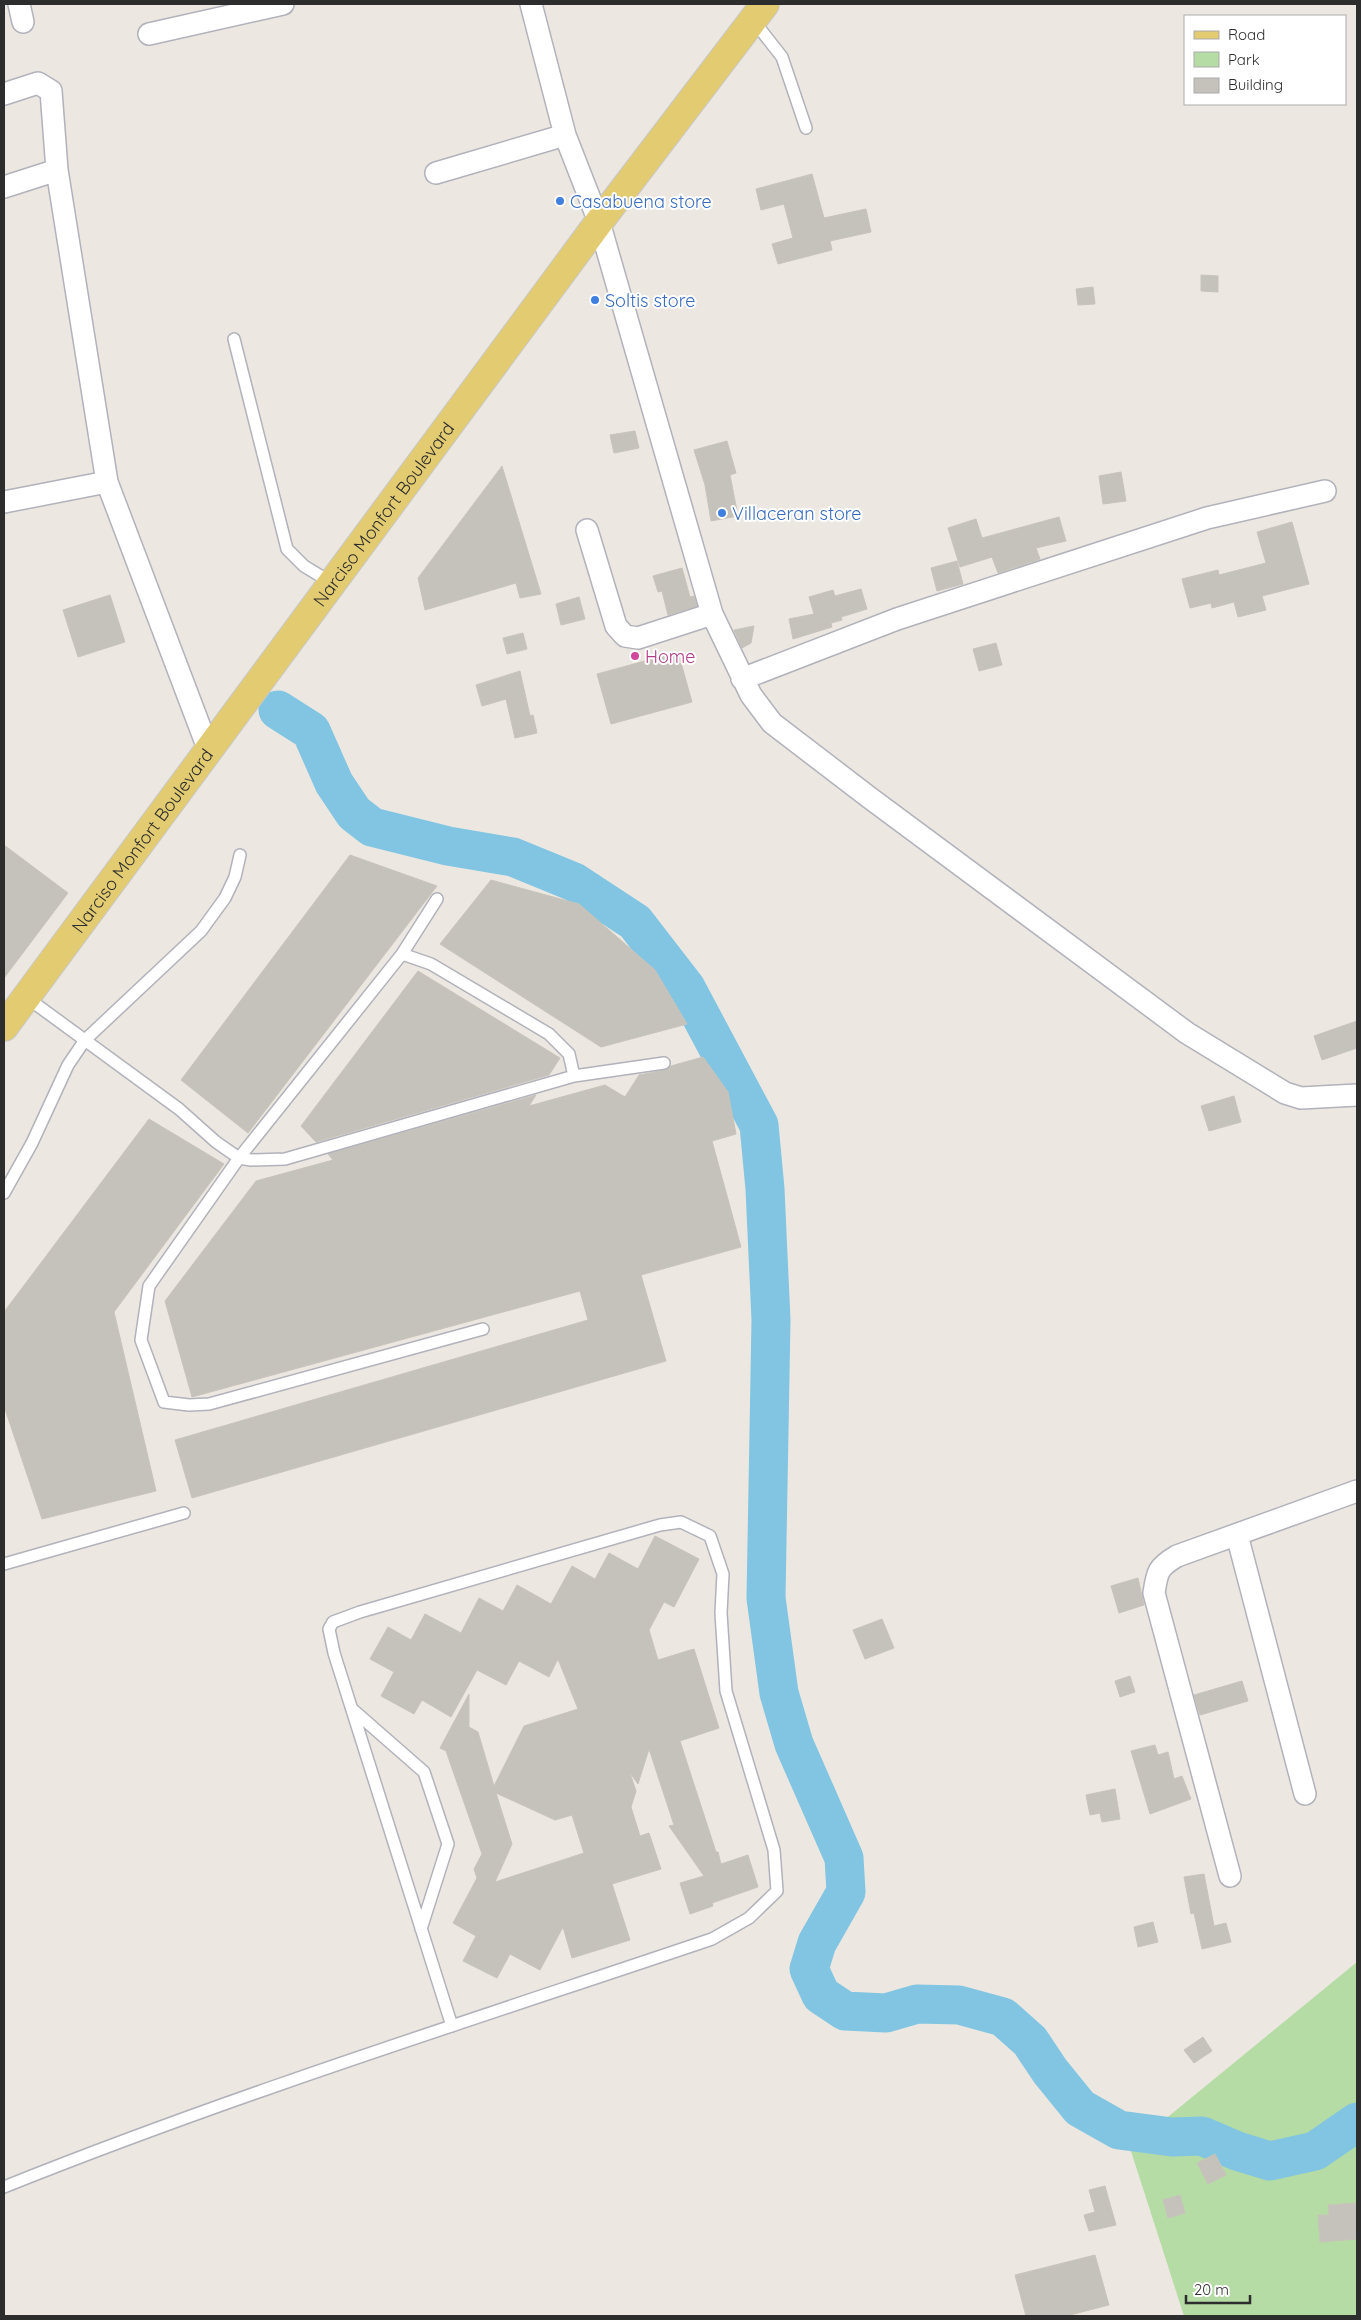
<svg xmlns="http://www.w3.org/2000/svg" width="1361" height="2320" viewBox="0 0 1361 2320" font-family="Quicksand,sans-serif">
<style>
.green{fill:#b5dca4}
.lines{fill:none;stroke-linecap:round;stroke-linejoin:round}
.river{stroke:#81c5e2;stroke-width:39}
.building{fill:#c5c2bc;stroke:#c8c4ba;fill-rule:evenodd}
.service-casing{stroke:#b1b2bb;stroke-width:14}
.minor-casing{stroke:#b1b2bb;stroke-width:24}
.primary-casing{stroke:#c8c8c8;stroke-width:30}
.service{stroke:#fff;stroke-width:11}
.minor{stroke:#fff;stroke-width:21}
.primary{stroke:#e2cb71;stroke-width:28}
.shop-dot{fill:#3f7fe0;stroke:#fff;stroke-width:2}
.hotel-dot{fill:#d1479c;stroke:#fff;stroke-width:2}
.labels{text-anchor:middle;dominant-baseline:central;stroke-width:4;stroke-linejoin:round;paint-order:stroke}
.shop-label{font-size:18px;fill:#366cbe;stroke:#fff;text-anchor:start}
.street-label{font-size:18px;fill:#2d2d2d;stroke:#fff}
.hotel-label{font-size:18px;fill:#b23c85;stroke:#fff;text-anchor:start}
</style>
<rect width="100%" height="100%" fill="#ece8e1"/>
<path class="green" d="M 1357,1962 L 1357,2316 L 1184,2316 L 1130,2148 Z"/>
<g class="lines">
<path class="river" d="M 278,710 L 311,731 L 334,783 L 354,813 L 372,827 L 448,846 L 513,857 L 574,882 L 635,922 L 686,988 L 759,1125 L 765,1189 L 771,1320 L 766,1598 L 779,1693 L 794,1744 L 844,1858 L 846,1892 L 817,1943 L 809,1969 L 821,1995 L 845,2011 L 886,2013 L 917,2004 L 959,2005 L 1003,2017 L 1030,2041 L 1050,2071 L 1080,2108 L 1119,2130 L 1172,2137 L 1202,2136 L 1237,2151 L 1270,2161 L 1315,2151 L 1357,2122"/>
</g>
<path class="building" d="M 812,174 L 824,218 L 866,209 L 871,232 L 830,241 L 832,250 L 778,264 L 772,244 L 793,238 L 784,204 L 761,210 L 756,189 Z
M 1201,275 L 1218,276 L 1218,292 L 1201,291 Z
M 1093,287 L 1095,304 L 1078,305 L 1076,289 Z
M 635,431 L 639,448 L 614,453 L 610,435 Z
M 727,441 L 736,473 L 730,475 L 738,516 L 711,521 L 705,485 L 694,450 Z
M 502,466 L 541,594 L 520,598 L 516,583 L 425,610 L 418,578 Z
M 1121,472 L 1126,501 L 1103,504 L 1099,476 Z
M 1059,517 L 1066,541 L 1036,548 L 1040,559 L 998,573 L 992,557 L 960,567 L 948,528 L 976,519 L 982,538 Z
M 1292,522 L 1309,584 L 1262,596 L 1266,610 L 1238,617 L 1234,602 L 1212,608 L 1211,603 L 1190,608 L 1182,579 L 1218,570 L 1219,575 L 1266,563 L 1257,532 Z
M 957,561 L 963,584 L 937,591 L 931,568 Z
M 682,568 L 690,597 L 694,596 L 697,606 L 668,615 L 662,591 L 658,592 L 653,576 Z
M 861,589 L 867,609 L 841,617 L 842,620 L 831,623 L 832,627 L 793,639 L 789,619 L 814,614 L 809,597 L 833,590 L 835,596 Z
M 110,595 L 125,642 L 78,657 L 63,610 Z
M 579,597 L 585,619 L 561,625 L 556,604 Z
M 754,626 L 751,643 L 742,648 L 734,630 Z
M 523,633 L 527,649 L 507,654 L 503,638 Z
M 996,643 L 1002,665 L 979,671 L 973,649 Z
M 678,652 L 692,702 L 611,724 L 597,674 Z
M 520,671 L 530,716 L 533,715 L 537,733 L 515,738 L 506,699 L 482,706 L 476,685 Z
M 4,845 L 68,893 L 4,978 Z
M 350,855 L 437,886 L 248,1133 L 181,1080 Z
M 491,880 L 579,904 L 655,970 L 687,1024 L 601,1047 L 440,944 Z
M 418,971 L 560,1058 L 549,1075 L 316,1142 L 301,1126 Z
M 1357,1021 L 1357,1048 L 1322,1060 L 1314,1036 Z
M 703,1057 L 728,1092 L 736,1134 L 712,1141 L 741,1247 L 641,1275 L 666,1361 L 192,1498 L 175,1440 L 588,1320 L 580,1291 L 192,1397 L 165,1301 L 256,1181 L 333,1160 L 328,1154 L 536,1095 L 529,1106 L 605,1085 L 625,1097 L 639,1075 L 665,1070 L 671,1066 Z
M 1234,1096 L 1241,1122 L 1209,1131 L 1201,1106 Z
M 149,1119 L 224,1164 L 114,1312 L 156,1491 L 42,1519 L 4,1406 L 4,1312 Z
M 655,1536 L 699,1559 L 674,1607 L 664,1602 L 649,1630 L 658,1660 L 694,1649 L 719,1728 L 680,1741 L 716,1852 L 718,1852 L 721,1864 L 748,1855 L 758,1887 L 712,1903 L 713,1906 L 690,1914 L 680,1883 L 704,1876 L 669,1826 L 674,1825 L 649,1749 L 638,1784 L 630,1773 L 636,1791 L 631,1807 L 640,1836 L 649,1833 L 661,1869 L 612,1884 L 630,1940 L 572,1958 L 563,1927 L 540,1970 L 510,1954 L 497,1978 L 463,1961 L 476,1936 L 453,1923 L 477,1878 L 474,1869 L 482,1854 L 446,1751 L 440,1748 L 469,1694 L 469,1727 L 478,1732 L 494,1786 L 524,1726 L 578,1709 L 558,1659 L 549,1677 L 519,1661 L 506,1685 L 477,1670 L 451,1717 L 422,1700 L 414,1714 L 381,1696 L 394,1672 L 370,1659 L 388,1627 L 411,1640 L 425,1614 L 461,1633 L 479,1598 L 503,1611 L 517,1585 L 551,1604 L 572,1566 L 595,1579 L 609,1553 L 638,1569 ZM 496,1793 L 555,1820 L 572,1815 L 584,1853 L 495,1882 L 512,1844 Z
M 1138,1578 L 1144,1605 L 1119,1613 L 1111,1586 Z
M 882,1619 L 894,1648 L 865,1659 L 853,1630 Z
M 1130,1676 L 1135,1692 L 1120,1697 L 1115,1681 Z
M 1242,1681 L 1248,1701 L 1200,1715 L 1194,1695 Z
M 1155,1745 L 1158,1755 L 1168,1752 L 1174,1779 L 1182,1776 L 1191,1799 L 1150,1814 L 1131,1751 Z
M 1115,1789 L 1120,1819 L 1102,1822 L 1100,1813 L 1090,1815 L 1086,1795 Z
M 1204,1874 L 1214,1926 L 1226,1923 L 1231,1942 L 1202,1949 L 1194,1913 L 1191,1914 L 1184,1877 Z
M 1153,1922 L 1158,1942 L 1138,1947 L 1134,1927 Z
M 1203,2037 L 1212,2051 L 1194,2063 L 1184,2050 Z
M 1215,2154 L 1226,2175 L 1208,2184 L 1197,2163 Z
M 1105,2186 L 1116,2225 L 1089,2231 L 1084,2215 L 1095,2212 L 1089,2190 Z
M 1180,2195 L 1185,2213 L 1168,2218 L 1163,2200 Z
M 1357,2203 L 1357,2239 L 1320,2242 L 1318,2215 L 1329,2215 L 1328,2205 Z
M 1095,2255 L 1109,2305 L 1066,2316 L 1026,2316 L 1015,2275 Z"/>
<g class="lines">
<defs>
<path id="service" d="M 753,20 L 782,57 L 806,128
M 234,339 L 287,549 L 304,566 L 332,583
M 437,899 L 402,954 L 239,1158 L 149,1286 L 141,1340 L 164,1402 L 189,1405 L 209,1404 L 483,1329
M 402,954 L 431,964 L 549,1034 L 569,1054 L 574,1076
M 26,997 L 179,1109 L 216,1142 L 239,1158 L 251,1160 L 285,1159 L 574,1076 L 664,1063
M 4,1193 L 32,1143 L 68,1065 L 85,1040 L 201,931 L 225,898 L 235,877 L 240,855
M 4,1564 L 184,1513
M 352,1709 L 424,1772 L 448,1844 L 421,1929
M 4,2187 C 236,2094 475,2019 712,1939 L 749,1918 L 777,1891 L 774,1850 L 726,1691 L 721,1613 L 723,1574 L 710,1536 L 681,1522 L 660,1525 L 360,1612 L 333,1622 L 329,1629 L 334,1653 L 452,2026"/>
<path id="minor" d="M 19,4 L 23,22
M 531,4 L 565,135 L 599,222 L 712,614 L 751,695 L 772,723 L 870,798 L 1187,1033 L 1285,1093 L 1301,1098 L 1357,1095
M 149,34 L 283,4
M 4,94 L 38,83 L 51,91 L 57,170 L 107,482 L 209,751
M 436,173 L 565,135
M 4,187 L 57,170
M 4,502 L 107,482
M 587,530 L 616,626 L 625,636 L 638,638 L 712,614
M 742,679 L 897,619 L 1207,518 L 1325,491
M 1237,1535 L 1305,1794
M 1230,1876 L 1154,1593 C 1157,1572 1158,1567 1177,1556 L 1357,1491"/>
<g id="primary">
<path id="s1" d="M 4,1027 L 599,222 L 765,4"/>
</g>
</defs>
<use href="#service" class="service-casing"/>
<use href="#minor" class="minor-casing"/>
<use href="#primary" class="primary-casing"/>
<use href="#service" class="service"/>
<use href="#minor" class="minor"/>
<use href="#primary" class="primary"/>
</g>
<g class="shop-dot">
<circle cx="560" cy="201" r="5"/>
<circle cx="595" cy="300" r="5"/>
<circle cx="722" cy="513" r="5"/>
</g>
<circle class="hotel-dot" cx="635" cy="656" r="5"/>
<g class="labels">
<g class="shop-label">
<text x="570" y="201">Casabuena store</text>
<text x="605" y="300">Soltis store</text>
<text x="732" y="513">Villaceran store</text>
</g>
<g class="street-label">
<text stroke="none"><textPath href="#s1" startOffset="638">Narciso Monfort Boulevard</textPath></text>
<text stroke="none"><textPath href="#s1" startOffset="232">Narciso Monfort Boulevard</textPath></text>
</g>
<g class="hotel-label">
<text x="645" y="656">Home</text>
</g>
</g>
<rect width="1361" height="2320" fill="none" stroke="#2d2d2d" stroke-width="10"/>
<rect x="1184" y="15" width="162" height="90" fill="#ffffff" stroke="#ababab"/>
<rect x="1194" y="31" width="25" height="8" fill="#e2cb71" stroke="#ababab"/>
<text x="1228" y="40" font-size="15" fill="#2d2d2d">Road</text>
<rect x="1194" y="52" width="25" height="15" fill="#b5dca4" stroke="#ababab"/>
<text x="1228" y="65" font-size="15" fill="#2d2d2d">Park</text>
<rect x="1194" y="78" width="25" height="15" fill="#c5c2bc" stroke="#ababab"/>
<text x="1228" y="90" font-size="15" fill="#2d2d2d">Building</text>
<path d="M1186 2295v8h64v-8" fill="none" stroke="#2d2d2d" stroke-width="2.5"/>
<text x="1194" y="2295" font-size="15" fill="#2d2d2d" stroke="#ffffff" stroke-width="4" paint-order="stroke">20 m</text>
</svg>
